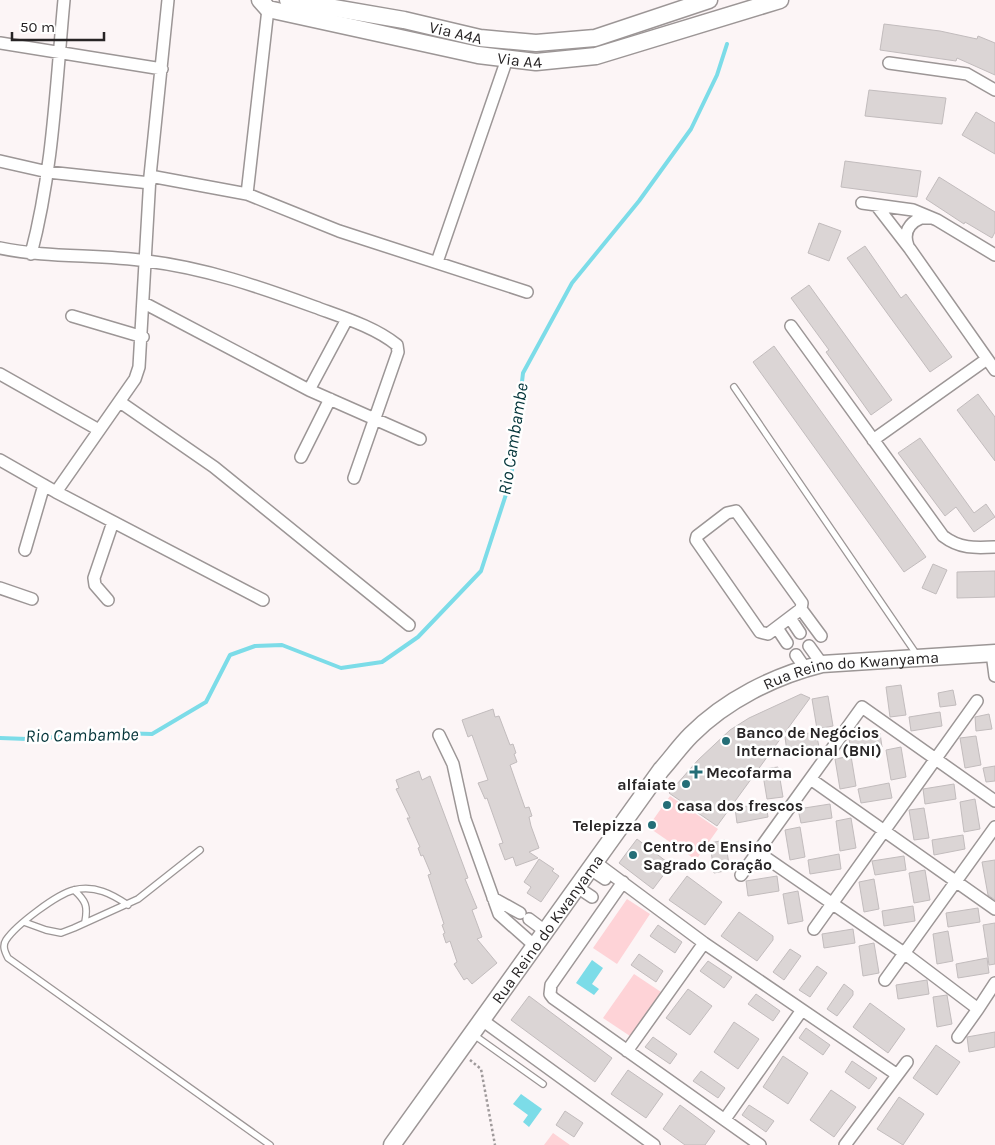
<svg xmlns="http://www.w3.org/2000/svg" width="995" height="1145" viewBox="0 0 995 1145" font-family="Karla,sans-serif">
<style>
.green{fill:#fed3d7}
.water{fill:#7cdce8}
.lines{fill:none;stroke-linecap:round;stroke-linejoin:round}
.stream{stroke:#7cdce8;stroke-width:4}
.building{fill:#dbd5d5;stroke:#c2bcbd}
.lane-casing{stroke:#9c9696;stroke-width:8}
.street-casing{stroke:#9c9696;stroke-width:14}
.secondary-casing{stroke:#9c9696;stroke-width:19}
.path{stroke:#9f9a9b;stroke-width:2.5;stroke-dasharray:2.5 2.5;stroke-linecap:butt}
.lane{stroke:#fff;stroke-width:5.5}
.street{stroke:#fff;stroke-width:11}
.secondary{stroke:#fff;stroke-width:16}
.poi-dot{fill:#246e77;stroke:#fff;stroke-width:2}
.labels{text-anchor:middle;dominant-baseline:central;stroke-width:5;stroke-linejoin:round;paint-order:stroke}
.street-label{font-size:16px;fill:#272425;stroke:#fff}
.poi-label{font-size:16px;font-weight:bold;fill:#272425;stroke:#fff;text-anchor:start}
.water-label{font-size:18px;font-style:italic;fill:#04353a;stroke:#fff}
</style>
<rect width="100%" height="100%" fill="#fcf5f6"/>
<path class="green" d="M 670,796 L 718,829 L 696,860 L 648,827 Z
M 627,899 L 650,914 L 617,964 L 593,948 Z
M 634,974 L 661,992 L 630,1036 L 603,1018 Z
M 553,1133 L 570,1145 L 544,1145 Z"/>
<path class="water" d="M 592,960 L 603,968 L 592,984 L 599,989 L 594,995 L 576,983 Z
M 521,1094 L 542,1109 L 529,1127 L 523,1122 L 528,1115 L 513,1104 Z"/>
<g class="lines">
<path class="stream" d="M 0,738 L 27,739 L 118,733 L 152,734 L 206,702 L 230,655 L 255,646 L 282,645 L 341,668 L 382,662 L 418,637 L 481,571 L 511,479 L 523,373 L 572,283 L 639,201 L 691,129 L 717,75 L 727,44"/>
</g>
<path class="building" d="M 884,24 L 940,31 L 977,39 L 978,36 L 995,43 L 995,75 L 957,58 L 956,61 L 880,50 Z
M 869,90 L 946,98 L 942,124 L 865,116 Z
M 976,112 L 995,123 L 995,154 L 962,135 Z
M 845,161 L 921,171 L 917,197 L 841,187 Z
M 939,177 L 995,212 L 995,232 L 992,238 L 965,222 L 964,224 L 926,199 Z
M 819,223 L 841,231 L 829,261 L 808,253 Z
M 865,246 L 901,298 L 906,294 L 952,357 L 930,372 L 847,258 Z
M 809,285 L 892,400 L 871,415 L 826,352 L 829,350 L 791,298 Z
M 774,346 L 926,557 L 904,572 L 753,362 Z
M 978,394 L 995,417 L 995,461 L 957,410 Z
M 920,438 L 974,513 L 986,504 L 995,517 L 974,532 L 956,507 L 945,516 L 898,453 Z
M 933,564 L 947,570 L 936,594 L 922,588 Z
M 995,571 L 995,597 L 957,598 L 957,572 Z
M 901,685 L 906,715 L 890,717 L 886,687 Z
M 953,690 L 956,705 L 940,707 L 938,693 Z
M 801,694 L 810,698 L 717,826 L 669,793 L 698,760 L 730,730 L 749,718 Z
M 828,696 L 833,726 L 817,729 L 812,699 Z
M 493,709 L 495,717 L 499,716 L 510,745 L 513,744 L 516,753 L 514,754 L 517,762 L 510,765 L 525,808 L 529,807 L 532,816 L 529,817 L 531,826 L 539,848 L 529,852 L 538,858 L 516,866 L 513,857 L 505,860 L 499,844 L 503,843 L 487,798 L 485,799 L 478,783 L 488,780 L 472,735 L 468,737 L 462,720 Z
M 940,712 L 942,726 L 911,731 L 909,717 Z
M 989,714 L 992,729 L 976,731 L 975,717 Z
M 816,732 L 819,747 L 787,752 L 785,737 Z
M 880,733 L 882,747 L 851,752 L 849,738 Z
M 976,736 L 981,765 L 965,768 L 960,738 Z
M 901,747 L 906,777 L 891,780 L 886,750 Z
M 851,756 L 856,786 L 840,789 L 835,759 Z
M 995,766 L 995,781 L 986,782 L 983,768 Z
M 778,767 L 783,797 L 767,799 L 762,769 Z
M 419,771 L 422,780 L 430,776 L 468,878 L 465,879 L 477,908 L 472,910 L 482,937 L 477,939 L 497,963 L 472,984 L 467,978 L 464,980 L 454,964 L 457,962 L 450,941 L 446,943 L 443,934 L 445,933 L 442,925 L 444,924 L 428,875 L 431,874 L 423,855 L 421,856 L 418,848 L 420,847 L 407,818 L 410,818 L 396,789 L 399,788 L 396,780 Z
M 889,783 L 892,798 L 861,803 L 858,789 Z
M 954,784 L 956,799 L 925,804 L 923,789 Z
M 975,799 L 980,829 L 964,832 L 960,802 Z
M 766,803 L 768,817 L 737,823 L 735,808 Z
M 830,804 L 832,818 L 801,823 L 798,809 Z
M 924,808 L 929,838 L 914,840 L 909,810 Z
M 851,818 L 856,848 L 840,851 L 836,821 Z
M 800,827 L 805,857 L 790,860 L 785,830 Z
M 963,835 L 965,849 L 934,855 L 932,840 Z
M 637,839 L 671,865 L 653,889 L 619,863 Z
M 725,840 L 730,870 L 714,873 L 710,843 Z
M 839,854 L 841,869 L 810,874 L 808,860 Z
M 904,856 L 906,870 L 875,875 L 872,861 Z
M 539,859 L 554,869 L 552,871 L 559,876 L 541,902 L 527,893 L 531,887 L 524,882 Z
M 995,860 L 995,900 L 988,895 L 982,862 Z
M 925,870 L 930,900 L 914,903 L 909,873 Z
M 687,876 L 722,902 L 705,925 L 669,900 Z
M 777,876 L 779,891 L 748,896 L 746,881 Z
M 874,879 L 879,909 L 864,912 L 859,882 Z
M 798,891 L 803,921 L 788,924 L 783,894 Z
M 913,906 L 915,921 L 884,926 L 882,911 Z
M 978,908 L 980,922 L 948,927 L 946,913 Z
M 739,912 L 773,936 L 773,940 L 757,961 L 721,936 Z
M 995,923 L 995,964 L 989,965 L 983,925 Z
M 658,925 L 682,942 L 675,953 L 650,936 Z
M 853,929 L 855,943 L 824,948 L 822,934 Z
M 948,931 L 953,961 L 937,964 L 933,934 Z
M 874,943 L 879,973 L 863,976 L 859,946 Z
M 790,949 L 801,956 L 784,980 L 773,972 Z
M 639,954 L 663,971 L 656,982 L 631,965 Z
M 987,958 L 989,973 L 958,978 L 956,964 Z
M 708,961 L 732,977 L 724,988 L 700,971 Z
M 817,966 L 827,973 L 810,997 L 799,990 Z
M 927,980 L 929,994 L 898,999 L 896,985 Z
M 844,984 L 853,991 L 853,995 L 837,1016 L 827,1009 Z
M 688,989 L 712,1006 L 690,1035 L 666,1018 Z
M 756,994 L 780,1011 L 773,1021 L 748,1004 Z
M 947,995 L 952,1024 L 937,1027 L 933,997 Z
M 529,996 L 612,1058 L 595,1082 L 511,1020 Z
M 870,1003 L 905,1029 L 888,1053 L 853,1027 Z
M 734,1022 L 759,1039 L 738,1069 L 714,1052 Z
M 806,1028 L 830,1045 L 823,1055 L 799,1038 Z
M 995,1032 L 995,1047 L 969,1052 L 967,1037 Z
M 653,1037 L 677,1054 L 670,1064 L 645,1047 Z
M 936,1045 L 960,1062 L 937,1095 L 913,1078 Z
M 783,1056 L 808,1073 L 788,1104 L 763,1087 Z
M 852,1061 L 877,1078 L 869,1089 L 845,1072 Z
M 628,1070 L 663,1094 L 646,1118 L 611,1094 Z
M 701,1071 L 725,1088 L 718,1098 L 693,1081 Z
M 831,1090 L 856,1107 L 834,1137 L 810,1120 Z
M 899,1097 L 924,1114 L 903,1145 L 877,1129 Z
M 680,1105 L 715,1131 L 705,1145 L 685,1145 L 663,1129 Z
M 749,1105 L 774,1121 L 766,1132 L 742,1115 Z
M 565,1111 L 583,1123 L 574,1137 L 556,1125 Z"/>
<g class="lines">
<defs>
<path id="lane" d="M 734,387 L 917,655
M 74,890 C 86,901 88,906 85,922
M 128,905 C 112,894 95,885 74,890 C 57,894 16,925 6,940 C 2,946 5,952 8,958 L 270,1145
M 24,922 L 46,930 L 61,933 L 74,928 L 138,899 L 200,850
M 474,1035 L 543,1084"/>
<path id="street" d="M 0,43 L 162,69
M 889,63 L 967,74 L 995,90
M 0,161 L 48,172 L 150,183
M 150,176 L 247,194 L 339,231 L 527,292
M 247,194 L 268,9
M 862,203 L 913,210 L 937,220 L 995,255
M 876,205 L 910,249 L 995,370
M 908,246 C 903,233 909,223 921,218 L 930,218
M 0,248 C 49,258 98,254 147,261 C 205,268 260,287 315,307 C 342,317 375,327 397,345 L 398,352 L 354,478
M 31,254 C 53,171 56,85 64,0
M 437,262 L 507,59
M 144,303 L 309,390 L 420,439
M 72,316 L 143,337
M 791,326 L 943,536 C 960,549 975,548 995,547
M 0,374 L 99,430
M 309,390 L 347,319
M 120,402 L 214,467 L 409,625
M 873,440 L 987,359
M 301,457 L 330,399
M 0,460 L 56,492 L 263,600
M 56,492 L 135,379 L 139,367 L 150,176 L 168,0
M 736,511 L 802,603 L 801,609 L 768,634 L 760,632 L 696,540 L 697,536 L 727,513 Z
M 25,550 L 44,485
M 0,588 L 32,599
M 108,600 L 95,585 L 94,578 L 113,522
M 801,609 L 821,636
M 790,618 L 800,633
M 777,628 L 787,643
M 809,646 L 822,664
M 992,653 L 995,676
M 796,655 L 805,668
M 439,735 L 453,764 L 465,819 L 499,914 L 535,946
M 812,780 L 995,909
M 759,853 L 904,953 L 978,1009 L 958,1037
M 595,862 L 704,943 L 896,1074
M 590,869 L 605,879
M 741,875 L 862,707 L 995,801
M 623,882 L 551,985 L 550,994 L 553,998 L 760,1145
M 577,887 L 592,897
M 493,898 L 520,913
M 529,919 L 545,931
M 814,929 L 977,701
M 885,980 L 995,827
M 978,1009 L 995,983
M 482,1020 L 654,1145
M 627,1051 L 704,943
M 725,1119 L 802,1010
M 845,1145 L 907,1062"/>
<g id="secondary">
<path id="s1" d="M 260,0 L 268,9 L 478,55 L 536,62 L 596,56 L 780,0"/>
<path id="s2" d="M 288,0 L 404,20 L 480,38 L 536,43 L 595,38 L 709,0"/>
<path id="s3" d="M 392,1145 L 661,770 C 671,759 680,746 691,735 C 726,700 774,676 822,664 L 995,653"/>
</g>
</defs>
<use href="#lane" class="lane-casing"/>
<use href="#street" class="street-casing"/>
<use href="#secondary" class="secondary-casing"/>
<path class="path" d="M 470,1060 L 481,1069 L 495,1145"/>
<use href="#lane" class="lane"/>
<use href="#street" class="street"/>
<use href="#secondary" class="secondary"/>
</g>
<g class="poi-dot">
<circle cx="726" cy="741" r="5"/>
<path d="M693.5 764.5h5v5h5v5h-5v5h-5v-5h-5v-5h5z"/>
<circle cx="686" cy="784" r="5"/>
<circle cx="667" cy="805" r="5"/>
<circle cx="652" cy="825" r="5"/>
<circle cx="633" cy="855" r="5"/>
</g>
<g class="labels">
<g class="street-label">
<text stroke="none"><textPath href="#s2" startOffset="171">Via A4A</textPath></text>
<text stroke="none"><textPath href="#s1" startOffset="269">Via A4</textPath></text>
<text stroke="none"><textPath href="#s3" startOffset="686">Rua Reino do Kwanyama</textPath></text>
<text stroke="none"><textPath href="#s3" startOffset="266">Rua Reino do Kwanyama</textPath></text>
</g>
<g class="poi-label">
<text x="736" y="732">Banco de Negócios<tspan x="736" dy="18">Internacional (BNI)</tspan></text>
<text x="706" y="772">Mecofarma</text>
<text x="676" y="784" text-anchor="end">alfaiate</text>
<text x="677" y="805">casa dos frescos</text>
<text x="642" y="825" text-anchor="end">Telepizza</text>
<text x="643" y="846">Centro de Ensino<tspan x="643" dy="18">Sagrado Coração</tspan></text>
</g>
<g class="water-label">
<text transform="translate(513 439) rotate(-81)">Rio Cambambe</text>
<text transform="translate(82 735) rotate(-1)">Rio Cambambe</text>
</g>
</g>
<path d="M12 32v8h92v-8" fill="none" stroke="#272425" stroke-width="2.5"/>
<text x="20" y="32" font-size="15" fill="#272425" stroke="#ffffff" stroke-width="4" paint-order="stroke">50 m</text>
</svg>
